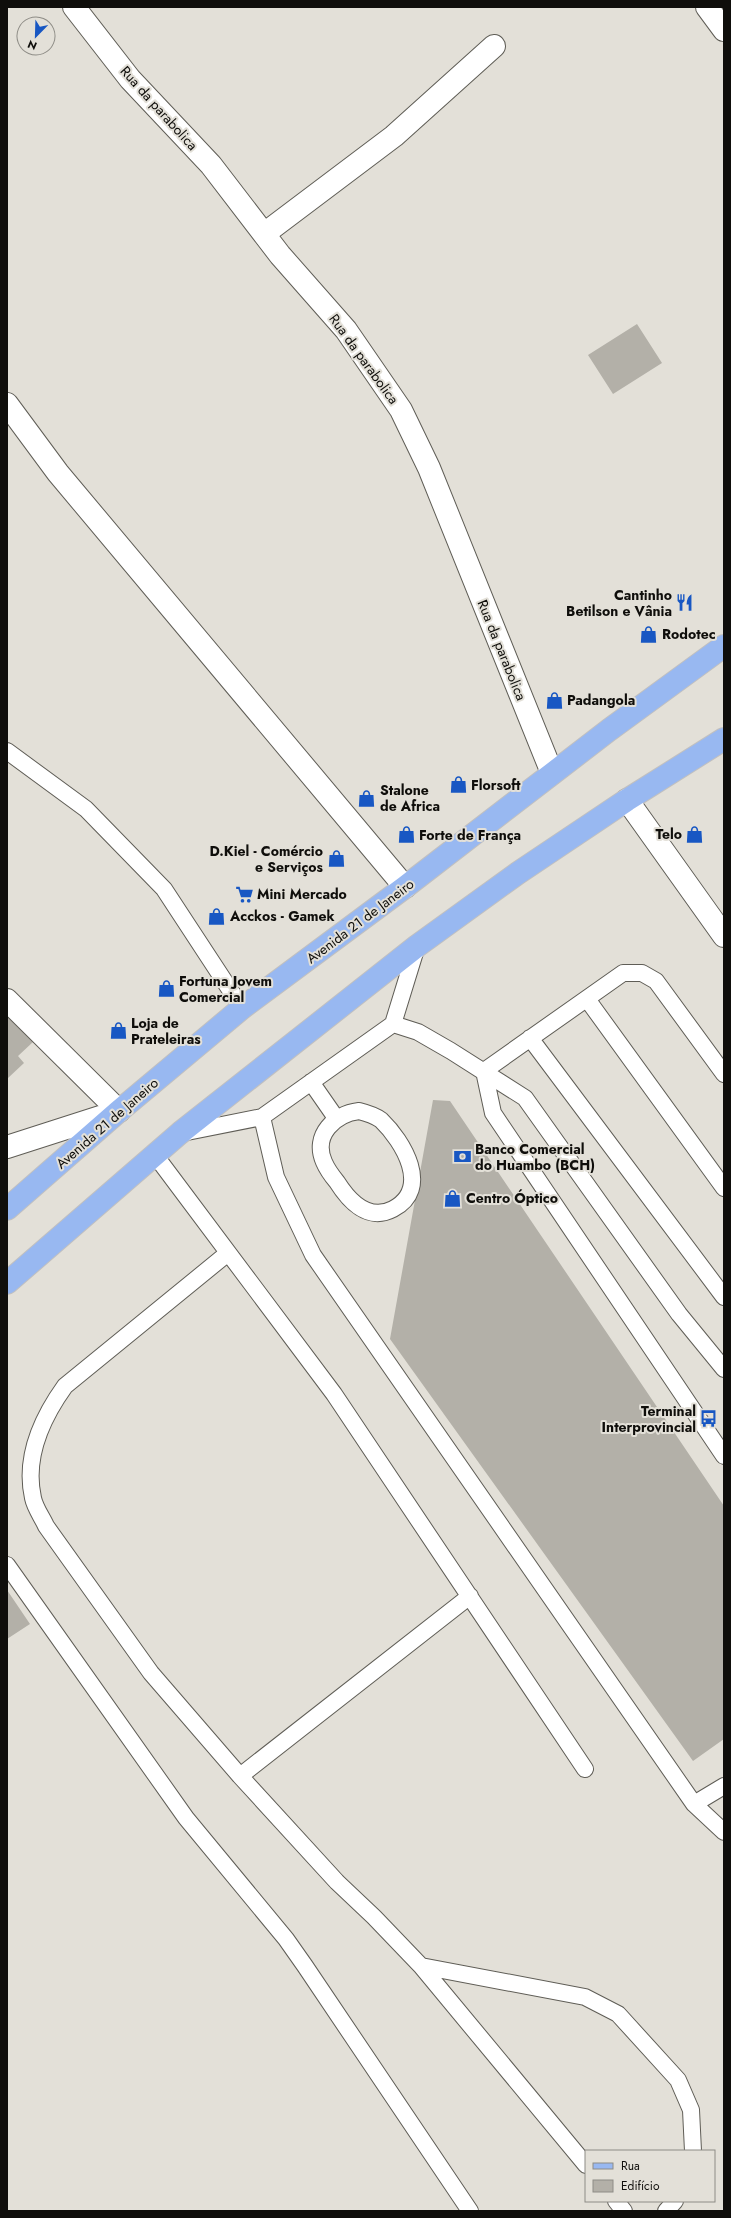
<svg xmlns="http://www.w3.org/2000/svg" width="731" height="2218" viewBox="0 0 731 2218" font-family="Jost,sans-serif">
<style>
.building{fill:#b3b0a8}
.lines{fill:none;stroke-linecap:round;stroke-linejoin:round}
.service-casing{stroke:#5f5d56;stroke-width:18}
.minor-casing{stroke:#5f5d56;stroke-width:24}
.primary-casing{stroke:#c1c0c0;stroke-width:24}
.service{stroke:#fff;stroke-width:16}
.minor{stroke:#fff;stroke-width:22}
.primary{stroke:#98b8f1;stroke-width:22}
.labels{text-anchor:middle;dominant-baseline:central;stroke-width:4;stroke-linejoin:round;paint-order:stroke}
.street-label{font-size:14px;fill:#0f0e0b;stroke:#e3e0d8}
.poi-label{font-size:14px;font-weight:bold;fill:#0f0e0b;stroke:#e3e0d8;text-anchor:start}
</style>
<rect width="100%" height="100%" fill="#e3e0d8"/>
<path class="building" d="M 637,324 L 662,363 L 613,394 L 588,355 Z
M 7,1015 L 33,1042 L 18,1056 L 24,1063 L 7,1079 Z
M 433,1100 L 450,1101 L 724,1506 L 724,1739 L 693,1761 L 390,1339 Z
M 7,1590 L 30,1624 L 7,1639 Z"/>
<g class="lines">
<defs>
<path id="service" d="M 7,751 L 86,809 L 164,889 L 242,1008
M 587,999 L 724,1188
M 393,1024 L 418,1032 L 451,1051 L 525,1098 L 679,1314 L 724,1369
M 530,1038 L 724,1297
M 484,1071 L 493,1113 L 724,1456
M 484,1071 L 623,973 L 642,973 L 656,981 L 724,1074
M 311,1082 L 336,1118
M 359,1111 C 367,1113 374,1115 381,1120 C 403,1141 432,1189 393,1209 C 368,1222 349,1201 337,1182 C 332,1176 327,1169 324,1162 C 312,1135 335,1114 359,1111 Z
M 262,1117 L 276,1177 L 313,1255 L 694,1804 L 724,1832
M 182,1133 L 262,1117 L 393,1024 L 417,946
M 155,1155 L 334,1394 L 585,1769
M 228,1253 L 65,1386 C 42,1418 24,1458 33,1498 C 35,1508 42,1517 46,1526 L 151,1673 L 240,1776 L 337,1882 L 374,1917 L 421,1966 L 586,2165
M 7,1565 L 186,1818 L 286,1939 L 305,1966 L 470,2211
M 240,1776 L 470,1596
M 694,1804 L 724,1786
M 421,1966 L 585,1997 L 618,2014 L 678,2080 L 691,2110 L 693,2151
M 616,2201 L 624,2211
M 666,2211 L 675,2201"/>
<path id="minor" d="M 74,7 L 130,79 L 211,165 L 280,255 L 346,330 L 401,410 L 429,468 L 552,773
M 707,7 L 724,30
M 264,234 L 394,136 L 494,46
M 7,404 L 58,473 L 405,887
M 627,800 L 724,936
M 7,1000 L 119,1111 L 7,1147"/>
<path id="primary" d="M 7,1209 L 119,1111 L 242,1008 L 405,887 L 609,730 L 724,646
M 7,1283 L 180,1133 L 417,946 L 518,873 L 627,800 L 724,739"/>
</defs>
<use href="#service" class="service-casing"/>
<use href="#minor" class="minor-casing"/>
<use href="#primary" class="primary-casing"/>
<use href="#service" class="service"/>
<use href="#minor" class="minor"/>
<use href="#primary" class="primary"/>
</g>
<defs>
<symbol id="restaurant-bare" viewBox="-9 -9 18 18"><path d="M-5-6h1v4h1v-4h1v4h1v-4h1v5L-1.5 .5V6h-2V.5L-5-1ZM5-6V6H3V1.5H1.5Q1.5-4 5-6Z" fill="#1857c3" stroke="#e3e0d8" stroke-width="2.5" paint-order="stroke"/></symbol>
<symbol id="shop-bare" viewBox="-9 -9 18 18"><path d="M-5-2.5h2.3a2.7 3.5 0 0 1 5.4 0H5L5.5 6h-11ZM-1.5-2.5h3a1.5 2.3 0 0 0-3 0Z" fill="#1857c3" stroke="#e3e0d8" stroke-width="2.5" paint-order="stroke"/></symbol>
<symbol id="supermarket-bare" viewBox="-9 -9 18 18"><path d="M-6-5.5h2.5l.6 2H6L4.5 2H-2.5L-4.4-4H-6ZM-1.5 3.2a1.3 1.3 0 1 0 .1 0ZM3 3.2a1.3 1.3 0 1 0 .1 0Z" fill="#1857c3" stroke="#e3e0d8" stroke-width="2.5" paint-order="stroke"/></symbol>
<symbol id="bank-bare" viewBox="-9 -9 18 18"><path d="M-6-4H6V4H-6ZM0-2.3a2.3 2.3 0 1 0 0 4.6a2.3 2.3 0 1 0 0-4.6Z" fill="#1857c3" stroke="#e3e0d8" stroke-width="2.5" paint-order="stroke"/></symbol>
<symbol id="bus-bare" viewBox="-9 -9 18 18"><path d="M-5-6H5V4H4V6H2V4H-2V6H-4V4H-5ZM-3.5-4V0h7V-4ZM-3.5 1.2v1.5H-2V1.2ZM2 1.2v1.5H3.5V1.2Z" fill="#1857c3" stroke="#e3e0d8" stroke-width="2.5" paint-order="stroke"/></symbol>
</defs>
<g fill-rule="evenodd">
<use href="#restaurant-bare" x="672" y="590" width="25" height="25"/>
<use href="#shop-bare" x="636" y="622" width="25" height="25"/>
<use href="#shop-bare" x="542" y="688" width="25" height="25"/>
<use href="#shop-bare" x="446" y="772" width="25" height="25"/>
<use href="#shop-bare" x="354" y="786" width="25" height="25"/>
<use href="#shop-bare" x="682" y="822" width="25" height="25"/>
<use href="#shop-bare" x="394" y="822" width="25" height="25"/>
<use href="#shop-bare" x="324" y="846" width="25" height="25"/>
<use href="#supermarket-bare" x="232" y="882" width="25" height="25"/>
<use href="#shop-bare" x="204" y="904" width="25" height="25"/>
<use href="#shop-bare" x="154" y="976" width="25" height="25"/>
<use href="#shop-bare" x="106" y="1018" width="25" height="25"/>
<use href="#bank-bare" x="450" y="1144" width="25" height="25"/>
<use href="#shop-bare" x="440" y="1186" width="25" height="25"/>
<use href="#bus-bare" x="696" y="1406" width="25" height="25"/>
</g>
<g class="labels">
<g class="street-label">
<text transform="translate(159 108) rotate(48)">Rua da parabolica</text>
<text transform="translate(364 359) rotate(54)">Rua da parabolica</text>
<text transform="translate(502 650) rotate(68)">Rua da parabolica</text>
<text transform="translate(360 921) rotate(-37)">Avenida 21 de Janeiro</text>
<text transform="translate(107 1123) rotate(-41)">Avenida 21 de Janeiro</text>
</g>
<g class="poi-label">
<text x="672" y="595" text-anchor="end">Cantinho<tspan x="672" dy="16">Betilson e Vânia</tspan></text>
<text x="662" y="634">Rodotec</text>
<text x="567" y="700">Padangola</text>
<text x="471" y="785">Florsoft</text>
<text x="380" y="790">Stalone<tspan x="380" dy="16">de Africa</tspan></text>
<text x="682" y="834" text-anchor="end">Telo</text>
<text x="419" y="835">Forte de França</text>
<text x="323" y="851" text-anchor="end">D.Kiel - Comércio<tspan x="323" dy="16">e Serviços</tspan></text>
<text x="257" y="894">Mini Mercado</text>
<text x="230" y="916">Acckos - Gamek</text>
<text x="179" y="981">Fortuna Jovem<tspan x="179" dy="16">Comercial</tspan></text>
<text x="131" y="1023">Loja de<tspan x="131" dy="16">Prateleiras</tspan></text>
<text x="475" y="1149">Banco Comercial<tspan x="475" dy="16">do Huambo (BCH)</tspan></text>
<text x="466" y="1198">Centro Óptico</text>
<text x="696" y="1411" text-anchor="end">Terminal<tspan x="696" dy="16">Interprovincial</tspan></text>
</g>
</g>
<rect width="731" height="2218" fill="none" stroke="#0f0e0b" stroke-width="16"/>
<rect x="585" y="2150" width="130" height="52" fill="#e3e0d8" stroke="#8e8c86"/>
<rect x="593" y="2163" width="20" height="6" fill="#98b8f1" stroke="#8e8c86"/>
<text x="621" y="2170" font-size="12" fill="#0f0e0b">Rua</text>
<rect x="593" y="2180" width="20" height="12" fill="#b3b0a8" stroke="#8e8c86"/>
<text x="621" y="2190" font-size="12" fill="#0f0e0b">Edifício</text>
<g transform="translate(36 36) rotate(203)"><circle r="19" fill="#e3e0d8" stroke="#8e8c86"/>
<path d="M0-3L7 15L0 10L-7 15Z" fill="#1857c3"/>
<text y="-6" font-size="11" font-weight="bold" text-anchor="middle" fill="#0f0e0b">N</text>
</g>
</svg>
